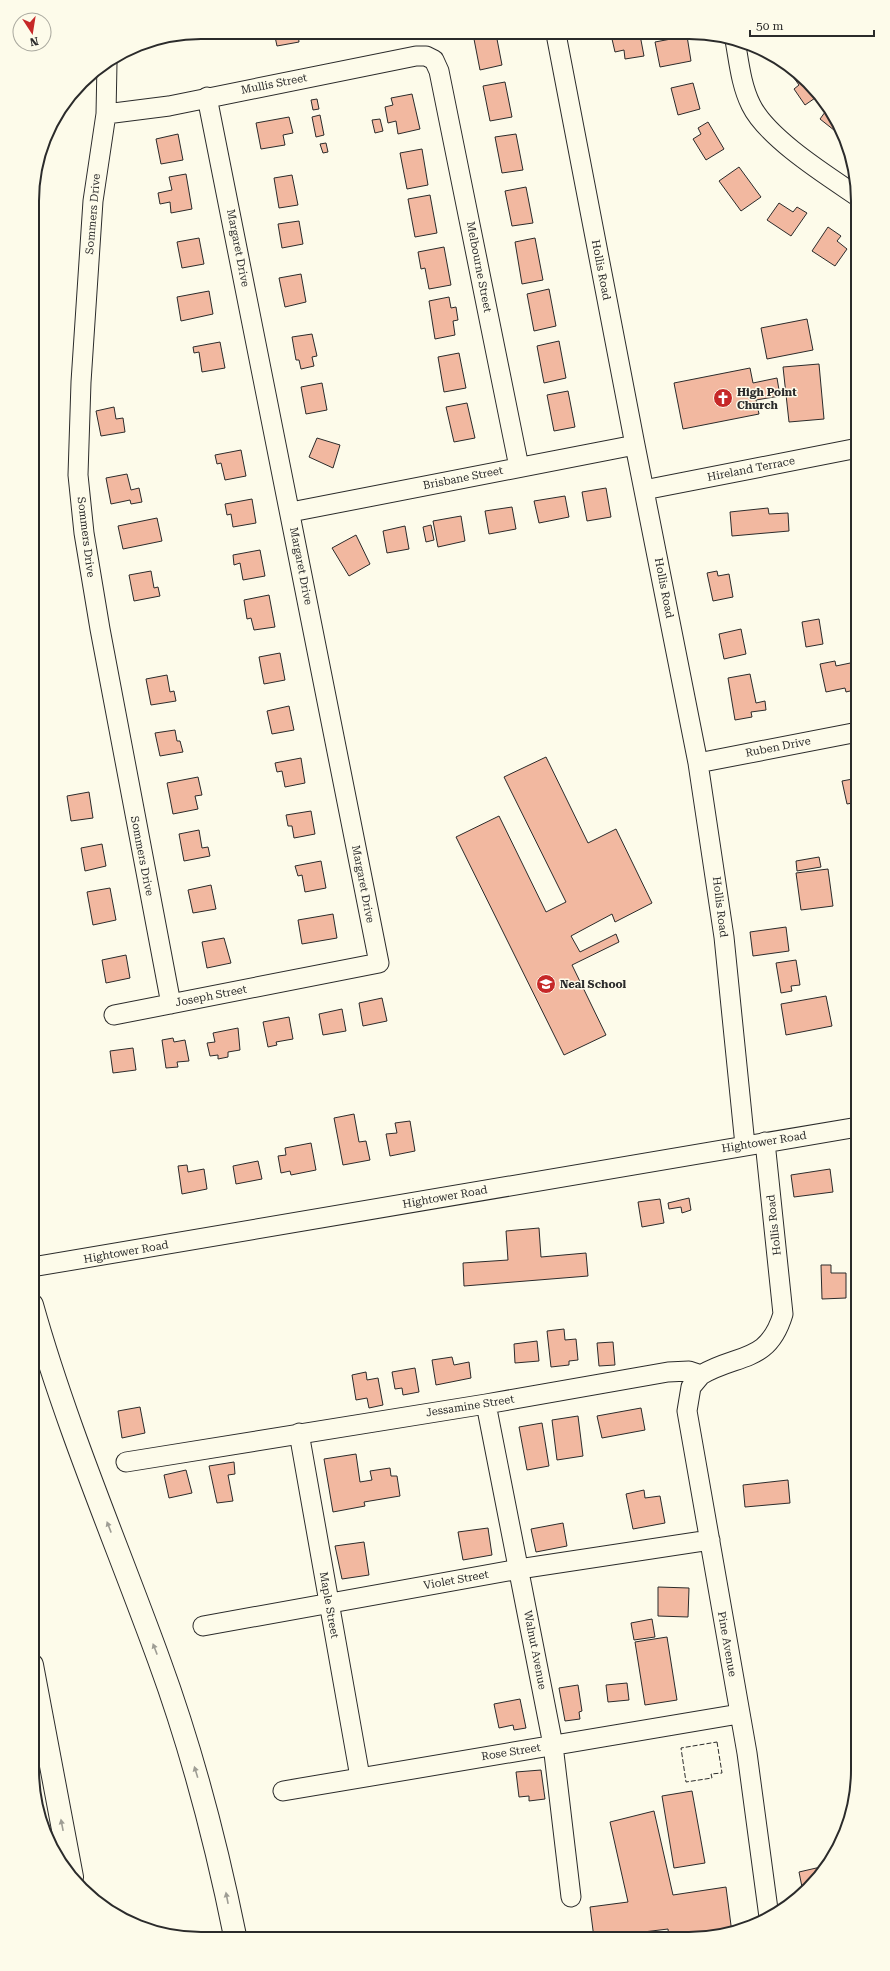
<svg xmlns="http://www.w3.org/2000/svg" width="890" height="1971" viewBox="0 0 890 1971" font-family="'Roboto Serif',serif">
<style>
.building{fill:#f2b8a0;stroke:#2b2b2b}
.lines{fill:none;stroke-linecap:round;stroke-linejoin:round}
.minor-casing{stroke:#2b2b2b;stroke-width:21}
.highway-casing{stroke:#2b2b2b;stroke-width:24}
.minor{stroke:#fdfbea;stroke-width:19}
.highway{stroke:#fdfbea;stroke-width:22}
.fence{stroke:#2b2b2b;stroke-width:1;stroke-dasharray:5 2;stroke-linecap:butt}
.oneway{fill:#9e9d94}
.labels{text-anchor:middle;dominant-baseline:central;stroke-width:3;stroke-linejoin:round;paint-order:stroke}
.street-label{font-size:11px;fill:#2b2b2b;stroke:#fdfbea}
.poi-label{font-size:11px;font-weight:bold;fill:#2b2b2b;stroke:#fdfbea;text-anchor:start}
.rim{fill:none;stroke:#2b2b2b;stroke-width:2}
</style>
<rect width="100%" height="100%" fill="#fdfbea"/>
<path class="building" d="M 274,32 L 298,33 L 299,42 L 277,46 Z
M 473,34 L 496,34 L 502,65 L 480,70 Z
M 640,35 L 644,56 L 625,59 L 624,50 L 615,52 L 612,39 Z
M 687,36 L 691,61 L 660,67 L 655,42 Z
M 788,66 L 800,74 L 818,96 L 805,105 L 794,89 L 799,85 L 786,67 Z
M 505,82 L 512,117 L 490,121 L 483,86 Z
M 693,83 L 700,109 L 678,115 L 671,88 Z
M 412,94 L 420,129 L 398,134 L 396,121 L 388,123 L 385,107 L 393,105 L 391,98 Z
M 317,99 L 319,109 L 313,110 L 311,100 Z
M 828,108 L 835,117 L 844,138 L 820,119 Z
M 320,115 L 324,135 L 316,137 L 312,117 Z
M 289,117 L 293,133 L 283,135 L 285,145 L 261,149 L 256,123 Z
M 380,119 L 383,131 L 375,133 L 372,120 Z
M 708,122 L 724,149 L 706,160 L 693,139 L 701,134 L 698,128 Z
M 178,134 L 183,160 L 161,164 L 156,139 Z
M 516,134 L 523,170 L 502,173 L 495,137 Z
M 326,143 L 328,152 L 323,153 L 320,144 Z
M 422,149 L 428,185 L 407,189 L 400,153 Z
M 739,167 L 761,197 L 741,211 L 719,181 Z
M 186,174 L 192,209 L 171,213 L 170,202 L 160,204 L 158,193 L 172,190 L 169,177 Z
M 292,175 L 298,205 L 279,208 L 274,178 Z
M 526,187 L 533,223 L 512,226 L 505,191 Z
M 430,195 L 437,233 L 415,237 L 408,199 Z
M 779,203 L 793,212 L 797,207 L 807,213 L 791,236 L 767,220 Z
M 299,221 L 303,244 L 282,248 L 278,224 Z
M 828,227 L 841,236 L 837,241 L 847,249 L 835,266 L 812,251 Z
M 199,238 L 204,264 L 182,268 L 177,242 Z
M 535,238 L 543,280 L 522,284 L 515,242 Z
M 444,247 L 451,285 L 429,289 L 425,268 L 421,269 L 418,252 Z
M 301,274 L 306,302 L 285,307 L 279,278 Z
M 549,289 L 556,326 L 534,331 L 527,294 Z
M 209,291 L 213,314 L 181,321 L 177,297 Z
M 449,297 L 451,308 L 456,307 L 458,320 L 453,321 L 455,335 L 435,339 L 429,301 Z
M 807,319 L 813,350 L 767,359 L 761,328 Z
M 312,334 L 317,356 L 312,357 L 314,366 L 301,369 L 299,360 L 296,360 L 292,337 Z
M 858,339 L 858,354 L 852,351 Z
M 559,341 L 566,378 L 544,383 L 537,346 Z
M 220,342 L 225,368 L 202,372 L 199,352 L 194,353 L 193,347 Z
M 459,353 L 466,388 L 444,392 L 438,357 Z
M 819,364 L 824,419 L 789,422 L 783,367 Z
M 750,368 L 753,383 L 777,378 L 780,396 L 756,400 L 759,414 L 683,429 L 674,383 Z
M 322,383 L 327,410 L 306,414 L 301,387 Z
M 568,391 L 575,427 L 554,431 L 547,395 Z
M 467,403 L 475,438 L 454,442 L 446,407 Z
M 114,407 L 116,419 L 123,418 L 125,432 L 101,436 L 96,411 Z
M 317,438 L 340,445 L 333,468 L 309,457 Z
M 241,450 L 246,476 L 225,480 L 221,463 L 217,464 L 215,455 Z
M 127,474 L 131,490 L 139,488 L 142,502 L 131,504 L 130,500 L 111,504 L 106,478 Z
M 606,488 L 611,517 L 587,521 L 582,492 Z
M 565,496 L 569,517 L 539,523 L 534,501 Z
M 252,499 L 256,523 L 233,527 L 231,514 L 227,515 L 225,504 Z
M 512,507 L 516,529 L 489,534 L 485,511 Z
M 768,508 L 769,514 L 788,513 L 789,531 L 732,536 L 730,512 Z
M 461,516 L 465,541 L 438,547 L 433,521 Z
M 157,518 L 162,541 L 123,549 L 118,526 Z
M 431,525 L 434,540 L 426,542 L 423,527 Z
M 405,526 L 409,549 L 387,553 L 383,531 Z
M 356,535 L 370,564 L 349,576 L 332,548 Z
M 260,550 L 265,576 L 243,580 L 240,563 L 234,565 L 233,555 Z
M 151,571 L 154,588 L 158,587 L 160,596 L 134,601 L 129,575 Z
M 717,571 L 718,576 L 729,574 L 733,597 L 713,601 L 707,573 Z
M 269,595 L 275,627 L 254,630 L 251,618 L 247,619 L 244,600 Z
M 819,619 L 823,644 L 806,647 L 802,622 Z
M 741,629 L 746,654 L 724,659 L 719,634 Z
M 280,653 L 285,680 L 264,684 L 259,657 Z
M 835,661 L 836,666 L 855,662 L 858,689 L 846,692 L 845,688 L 826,692 L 820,664 Z
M 750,674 L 756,703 L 765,701 L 766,710 L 751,712 L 752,717 L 735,720 L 728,678 Z
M 167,675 L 170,692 L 174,691 L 176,701 L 151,705 L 146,679 Z
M 289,706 L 294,730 L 272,734 L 267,711 Z
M 175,730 L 177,741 L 180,741 L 183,752 L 160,756 L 155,733 Z
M 546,757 L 588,843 L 616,829 L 652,903 L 615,922 L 612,914 L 571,936 L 580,952 L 616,934 L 619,942 L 572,965 L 606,1035 L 564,1055 L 456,837 L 499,816 L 546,912 L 566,902 L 504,777 Z
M 301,758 L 305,783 L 285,787 L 282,771 L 277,772 L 275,763 Z
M 198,777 L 202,795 L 195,796 L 198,809 L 173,814 L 167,783 Z
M 858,778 L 858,802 L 847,804 L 842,781 Z
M 89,792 L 93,818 L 71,821 L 67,796 Z
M 311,811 L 315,834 L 294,838 L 292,826 L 288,826 L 286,815 Z
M 199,830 L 202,848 L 208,847 L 210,856 L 184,861 L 179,834 Z
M 102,844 L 106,866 L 85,871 L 81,848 Z
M 819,857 L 821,867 L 797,871 L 796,861 Z
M 321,861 L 326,888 L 305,892 L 302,875 L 298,876 L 295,866 Z
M 828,869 L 833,906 L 801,910 L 796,873 Z
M 211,885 L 216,909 L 193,913 L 188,890 Z
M 110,888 L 116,920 L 93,925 L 87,892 Z
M 333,914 L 337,938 L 302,944 L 298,920 Z
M 786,927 L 789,951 L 753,956 L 750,932 Z
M 224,938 L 231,963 L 207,968 L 202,942 Z
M 126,955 L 130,978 L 106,983 L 102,960 Z
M 796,960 L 800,985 L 791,986 L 792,991 L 781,993 L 776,963 Z
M 826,996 L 832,1026 L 786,1035 L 781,1004 Z
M 382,998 L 387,1021 L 363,1026 L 359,1003 Z
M 342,1009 L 346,1031 L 323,1035 L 319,1014 Z
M 289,1017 L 293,1039 L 276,1042 L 277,1045 L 268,1047 L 263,1022 Z
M 238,1028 L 240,1050 L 228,1052 L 228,1057 L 218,1059 L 218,1055 L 210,1056 L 207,1043 L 215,1042 L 213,1033 Z
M 173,1038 L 174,1042 L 185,1040 L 189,1061 L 177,1062 L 178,1067 L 166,1068 L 162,1040 Z
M 133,1048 L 136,1070 L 113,1073 L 110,1051 Z
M 354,1114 L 359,1142 L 366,1141 L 370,1160 L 343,1165 L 334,1118 Z
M 410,1121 L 415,1151 L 390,1156 L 386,1134 L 397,1133 L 395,1123 Z
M 311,1143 L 316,1170 L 291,1175 L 290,1171 L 281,1173 L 278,1156 L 286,1155 L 285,1148 Z
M 258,1161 L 262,1179 L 236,1184 L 233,1166 Z
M 187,1165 L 188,1172 L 204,1169 L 207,1189 L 182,1194 L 178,1166 Z
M 830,1169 L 833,1192 L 794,1197 L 791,1175 Z
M 689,1198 L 691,1210 L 682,1213 L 681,1207 L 669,1209 L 668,1203 Z
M 660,1199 L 664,1223 L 642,1227 L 638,1202 Z
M 539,1228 L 541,1257 L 586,1253 L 588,1276 L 464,1286 L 463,1263 L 508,1260 L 506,1231 Z
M 821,1265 L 831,1265 L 831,1273 L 846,1273 L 846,1298 L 822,1299 Z
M 564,1329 L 565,1340 L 576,1339 L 578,1360 L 569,1361 L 569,1365 L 551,1367 L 547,1331 Z
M 537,1341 L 539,1361 L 515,1363 L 514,1344 Z
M 613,1342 L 615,1365 L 599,1366 L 597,1343 Z
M 452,1357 L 454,1365 L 469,1362 L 471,1378 L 436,1385 L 432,1360 Z
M 415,1368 L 419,1392 L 403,1395 L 402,1388 L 395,1389 L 392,1372 Z
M 366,1372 L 367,1380 L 378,1378 L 383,1405 L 369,1408 L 367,1398 L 356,1400 L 352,1375 Z
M 140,1407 L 145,1433 L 122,1438 L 118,1411 Z
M 641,1408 L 645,1430 L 602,1438 L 597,1416 Z
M 578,1416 L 583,1456 L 557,1460 L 552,1420 Z
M 542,1423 L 549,1466 L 527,1470 L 519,1427 Z
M 356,1454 L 360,1482 L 372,1480 L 370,1471 L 390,1468 L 391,1476 L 397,1476 L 400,1496 L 364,1502 L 365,1506 L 333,1512 L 324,1459 Z
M 234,1462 L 235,1474 L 228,1475 L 233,1501 L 217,1503 L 209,1466 Z
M 186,1470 L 192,1493 L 169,1498 L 164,1475 Z
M 788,1480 L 790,1503 L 745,1507 L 743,1485 Z
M 644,1490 L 645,1498 L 660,1496 L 665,1523 L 633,1529 L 626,1494 Z
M 563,1523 L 567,1546 L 536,1552 L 531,1529 Z
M 488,1528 L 492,1555 L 463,1560 L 458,1532 Z
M 364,1542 L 369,1575 L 342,1579 L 335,1546 Z
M 658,1587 L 689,1588 L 688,1617 L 658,1616 Z
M 652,1619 L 655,1637 L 634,1640 L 631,1623 Z
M 667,1637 L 677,1700 L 645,1705 L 635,1642 Z
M 627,1683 L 629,1700 L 608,1702 L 606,1685 Z
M 578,1685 L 582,1711 L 579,1712 L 580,1719 L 565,1721 L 559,1688 Z
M 520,1699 L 526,1728 L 514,1730 L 513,1725 L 499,1728 L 494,1704 Z
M 541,1770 L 545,1799 L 529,1801 L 529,1796 L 519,1797 L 516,1772 Z
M 692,1791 L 705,1863 L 674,1868 L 662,1796 Z
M 654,1811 L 673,1895 L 726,1887 L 732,1933 L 689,1939 L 669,1939 L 668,1929 L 594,1938 L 590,1907 L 628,1902 L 610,1822 Z
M 825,1866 L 816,1881 L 803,1892 L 799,1872 Z"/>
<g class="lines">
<defs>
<path id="minor" d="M 556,34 L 635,445 L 698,763 L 724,937 L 745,1145
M 735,40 C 739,62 741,85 751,105 C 767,138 826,175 857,196
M 107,63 L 106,114 L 93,201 L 81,382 L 78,475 L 84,533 L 100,629 L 171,1004
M 106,114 L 169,106 L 416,56 L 426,56 L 434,60 L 439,71 L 519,467
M 644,490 L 858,448
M 291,512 L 635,445
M 698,763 L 858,732
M 114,1015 L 379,963 L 207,97
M 32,1267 L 858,1127
M 701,1375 L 691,1387 L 687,1411 L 747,1753 L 769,1917
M 486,1404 L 553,1745 L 571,1897
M 299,1433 L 360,1777
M 126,1462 L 486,1404 L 668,1372 L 689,1371 L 701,1375 C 738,1353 768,1364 783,1314 L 765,1142
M 203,1626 L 519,1569 L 710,1540
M 283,1791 L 739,1714"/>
<path id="highway" d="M 32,1305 C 66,1426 116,1542 159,1660 C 192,1750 216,1842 235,1936
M 32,1665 L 72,1877"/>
</defs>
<use href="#minor" class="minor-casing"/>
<use href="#highway" class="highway-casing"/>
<use href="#minor" class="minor"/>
<use href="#highway" class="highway"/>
<path class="fence" d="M 717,1742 L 722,1773 L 711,1774 L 712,1778 L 686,1782 L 681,1748 Z"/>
</g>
<defs><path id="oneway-solid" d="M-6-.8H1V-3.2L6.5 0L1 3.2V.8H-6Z"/></defs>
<g class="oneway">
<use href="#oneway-solid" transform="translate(109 1527) rotate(-111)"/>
<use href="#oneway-solid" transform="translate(155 1649) rotate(-111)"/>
<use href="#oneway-solid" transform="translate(196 1772) rotate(-107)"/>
<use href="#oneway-solid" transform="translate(62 1825) rotate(-101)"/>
<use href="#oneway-solid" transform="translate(227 1898) rotate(-101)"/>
</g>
<defs>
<symbol id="church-disc" viewBox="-11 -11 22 22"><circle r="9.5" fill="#c62828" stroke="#fdfbea"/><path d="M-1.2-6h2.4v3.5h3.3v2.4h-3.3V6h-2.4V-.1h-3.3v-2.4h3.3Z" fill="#fff"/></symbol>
<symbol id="school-disc" viewBox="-11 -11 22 22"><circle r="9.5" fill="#c62828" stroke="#fdfbea"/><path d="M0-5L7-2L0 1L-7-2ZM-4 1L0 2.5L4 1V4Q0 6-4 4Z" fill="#fff"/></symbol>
</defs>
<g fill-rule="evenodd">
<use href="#church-disc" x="712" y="387" width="22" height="22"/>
<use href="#school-disc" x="535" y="973" width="22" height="22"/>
</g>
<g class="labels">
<g class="street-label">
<text transform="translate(274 84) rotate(-11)">Mullis Street</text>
<text transform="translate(93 214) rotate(-85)">Sommers Drive</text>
<text transform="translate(238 248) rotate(79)">Margaret Drive</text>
<text transform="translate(479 267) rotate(79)">Melbourne Street</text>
<text transform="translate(601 270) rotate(79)">Hollis Road</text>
<text transform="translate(751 469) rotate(-11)">Hireland Terrace</text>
<text transform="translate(463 478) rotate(-11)">Brisbane Street</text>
<text transform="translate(86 537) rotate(83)">Sommers Drive</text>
<text transform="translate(301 566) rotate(79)">Margaret Drive</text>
<text transform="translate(664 588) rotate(79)">Hollis Road</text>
<text transform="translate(778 747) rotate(-11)">Ruben Drive</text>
<text transform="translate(142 856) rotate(79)">Sommers Drive</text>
<text transform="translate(363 884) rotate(79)">Margaret Drive</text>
<text transform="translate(720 907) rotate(83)">Hollis Road</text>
<text transform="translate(211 996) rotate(-11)">Joseph Street</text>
<text transform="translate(764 1142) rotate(-9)">Hightower Road</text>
<text transform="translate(445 1197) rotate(-10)">Hightower Road</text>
<text transform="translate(774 1225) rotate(-96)">Hollis Road</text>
<text transform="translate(126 1252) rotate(-10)">Hightower Road</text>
<text transform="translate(470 1406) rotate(-9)">Jessamine Street</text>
<text transform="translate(456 1580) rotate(-10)">Violet Street</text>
<text transform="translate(329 1605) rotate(80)">Maple Street</text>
<text transform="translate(727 1644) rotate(80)">Pine Avenue</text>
<text transform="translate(535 1650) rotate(79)">Walnut Avenue</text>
<text transform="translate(511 1752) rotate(-9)">Rose Street</text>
</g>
<g class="poi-label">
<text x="737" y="392">High Point<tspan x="737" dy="13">Church</tspan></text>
<text x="560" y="984">Neal School</text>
</g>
</g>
<path d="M0 0H890V1971H0ZM201 39H689A162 162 0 0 1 851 201V1770A162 162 0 0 1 689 1932H201A162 162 0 0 1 39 1770V201A162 162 0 0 1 201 39Z" fill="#fdfbea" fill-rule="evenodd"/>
<path class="rim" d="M201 39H689A162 162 0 0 1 851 201V1770A162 162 0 0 1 689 1932H201A162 162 0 0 1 39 1770V201A162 162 0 0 1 201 39Z"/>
<g transform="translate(32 32) rotate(168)"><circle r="19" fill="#fdfbea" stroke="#a9a89e"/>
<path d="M0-3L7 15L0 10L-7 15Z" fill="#c62828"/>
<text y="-6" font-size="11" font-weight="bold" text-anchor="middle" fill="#2b2b2b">N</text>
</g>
<path d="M750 30v6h124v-6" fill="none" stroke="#2b2b2b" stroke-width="2"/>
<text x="756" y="30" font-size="12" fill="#2b2b2b" stroke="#fdfbea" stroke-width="3" paint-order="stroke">50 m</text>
</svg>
